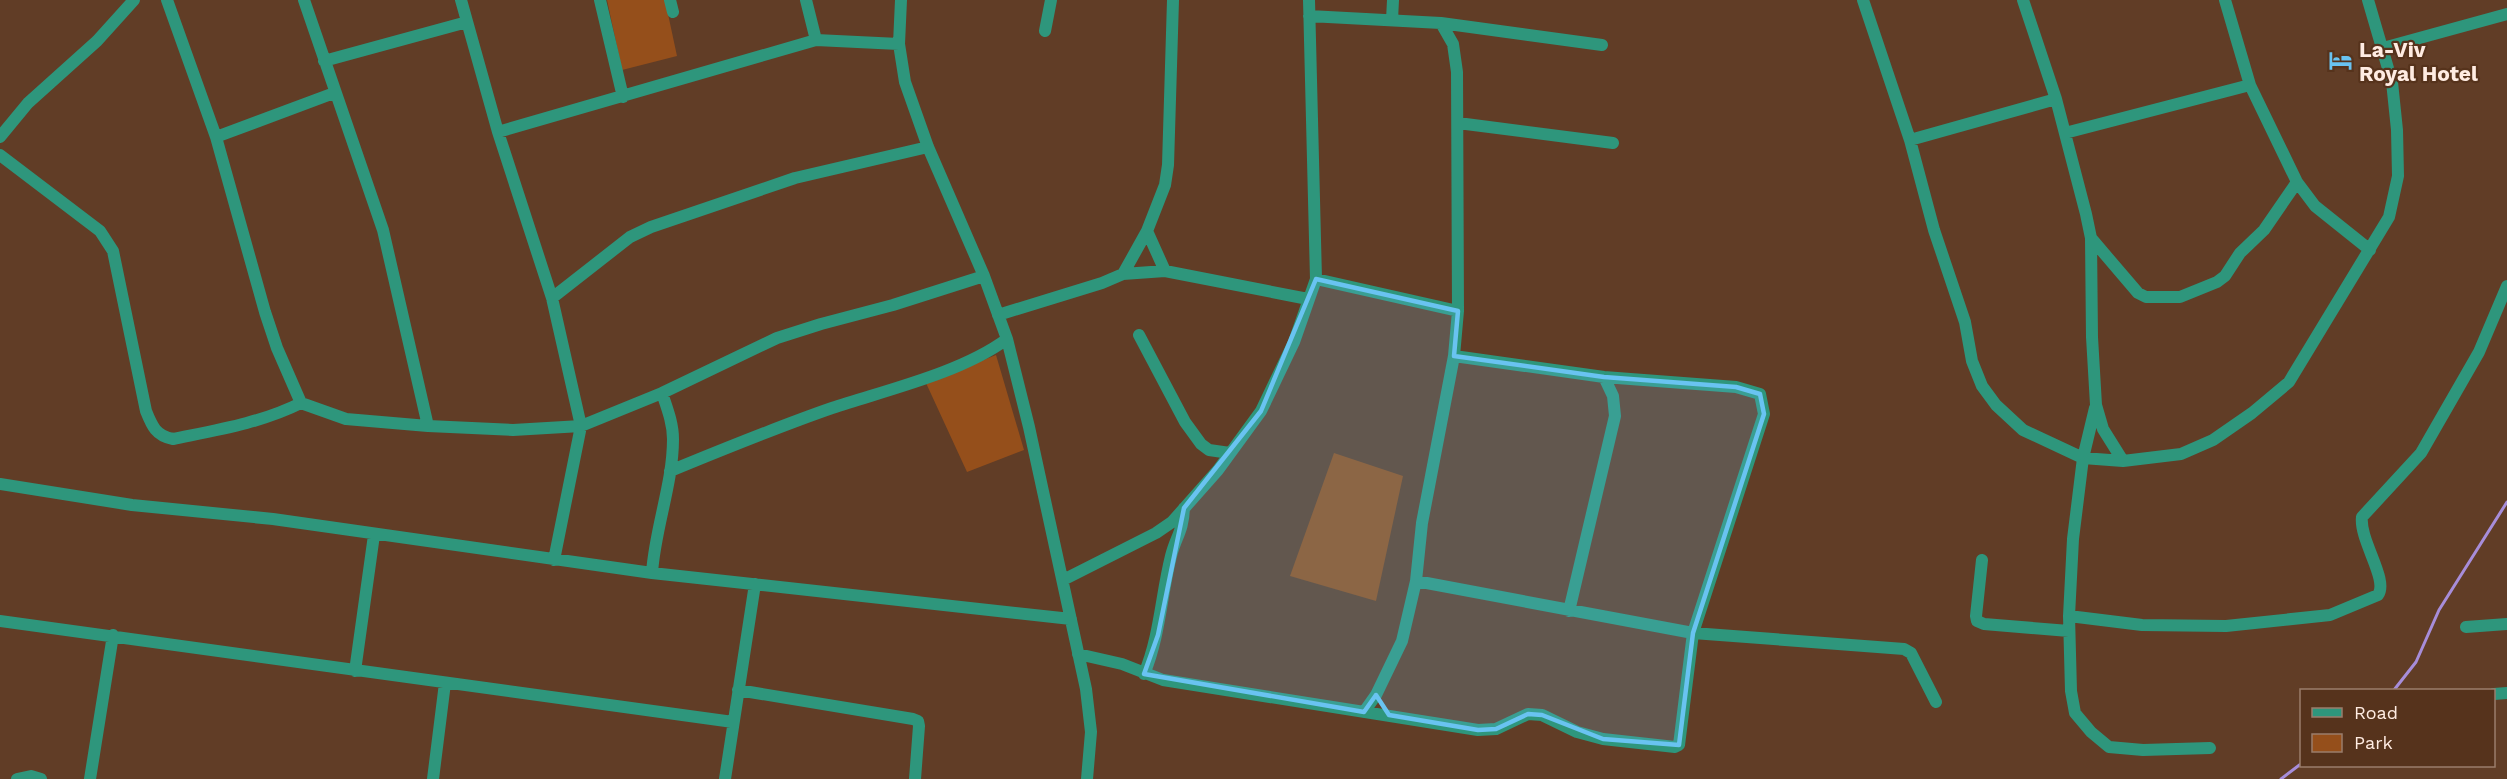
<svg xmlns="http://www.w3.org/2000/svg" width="2507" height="779" viewBox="0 0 2507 779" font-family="'Work Sans',sans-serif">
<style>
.green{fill:#954f1b}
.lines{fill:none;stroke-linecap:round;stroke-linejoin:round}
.stream{stroke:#a78dd9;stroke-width:3}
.minor{stroke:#2e967c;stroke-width:12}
.marked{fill:#69c3f1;fill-opacity:0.2;stroke:#69c3f1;stroke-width:4.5;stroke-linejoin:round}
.labels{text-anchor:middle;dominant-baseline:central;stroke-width:4.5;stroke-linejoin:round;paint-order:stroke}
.poi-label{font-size:21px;font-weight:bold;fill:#ffece2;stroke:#56331c;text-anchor:start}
</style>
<rect width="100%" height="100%" fill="#613d26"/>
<path class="green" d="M 607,0 L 665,0 L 677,56 L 622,70 Z
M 996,355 L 1024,450 L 967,472 L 926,383 Z
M 1334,453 L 1403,476 L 1376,601 L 1290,576 Z"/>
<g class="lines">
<path class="stream" d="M 2394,690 L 2416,662 L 2439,610 L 2507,502
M 2281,779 L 2302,763"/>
<path class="minor" d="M 167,0 L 216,137 L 334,93
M 304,0 L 383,230 L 428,426 L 513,430 L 581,426 L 662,393 L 777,338 L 821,324 L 893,305 L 984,276
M 461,0 L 498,132 L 552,298 L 581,426 L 554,560
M 600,0 L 623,97
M 670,0 L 673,12
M 806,0 L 816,40
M 901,0 L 899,44 L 905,82 L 928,147 L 984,276 L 1007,339 L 1029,427 L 1086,689 L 1091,732 L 1087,779
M 1863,0 L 1910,140 L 1934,230 L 1965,322 L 1972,361 L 1982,386 L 1996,405 L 2023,430 L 2083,458 L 2123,461 L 2181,454 L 2213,440 L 2252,413 L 2289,382 L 2389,217 L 2398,176 L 2397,130 L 2392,82 L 2368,0
M 2023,0 L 2056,99 L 2086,214 L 2091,238 L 2092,337 L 2096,405 L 2103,429 L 2123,461
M 2225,0 L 2250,85 L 2297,182 L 2315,206 L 2370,250
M 1309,16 L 1441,23 L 1453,44 L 1457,72 L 1458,311 L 1454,356 L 1422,523 L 1416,581 L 1402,641 L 1376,695 L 1364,712
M 1392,20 L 1393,0
M 1441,23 L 1602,45
M 1045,31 L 1051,0
M 2383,48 L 2507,14
M 324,61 L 467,22
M 1458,123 L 1613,143
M 498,132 L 816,40 L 899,44
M 2065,133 L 2250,85
M 0,137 L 28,103 L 97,41 L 134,0
M 216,137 L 265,312 L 277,348 L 301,403 L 346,419 L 428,426
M 1910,140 L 2056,99
M 0,155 L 100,231 L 113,251 L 146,411 C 152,426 156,436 173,439 C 217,430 261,423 301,403
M 1147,231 L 1165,271
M 2091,238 L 2138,293 L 2146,297 L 2180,297 L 2217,282 L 2225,276 L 2240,253 L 2264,230 L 2297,182
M 1123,274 L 1165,271 L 1308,299
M 1316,279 L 1458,311
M 552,298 L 630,237 L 651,227 L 795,178 L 928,147
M 998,315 L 1102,283 L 1123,274 L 1147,231 L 1165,185 L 1168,165 L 1173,0
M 1139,335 L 1185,422 L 1201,444 L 1209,450 L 1230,453
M 2095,408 L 2083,458 L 2073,539 L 2069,616 L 2071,691 L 2075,713 L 2091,732 L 2109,747 L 2143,750 L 2210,748
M 670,471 C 724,449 777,427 832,408 C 886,390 961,373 1007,339
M 0,484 L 132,505 L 273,519 L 652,573 L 1071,619
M 1982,560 L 1976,616 L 1977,621 L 1984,624 L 2069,631
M 652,573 C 655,528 673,484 673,439 C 673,423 667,408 662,393
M 1063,580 L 1156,533 L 1172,522 L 1218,470 L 1261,411 L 1294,342 L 1316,279 L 1309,0
M 1416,581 L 1693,633 L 1904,649 L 1911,653 L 1936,702
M 1569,611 L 1615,416 L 1613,396 L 1604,377
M 2069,616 L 2142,625 L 2226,626 L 2330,615 L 2378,595 C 2389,580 2359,540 2362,517 L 2421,453 L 2479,352 L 2507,286
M 0,621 L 733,722
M 2466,627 L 2507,624
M 1078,654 L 1122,664 L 1163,680 L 1478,730 L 1496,729 L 1528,714 L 1542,715 L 1577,732 L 1603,739 L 1675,747 L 1679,745 L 1693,633 L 1764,414 L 1760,394 L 1736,387 L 1604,377 L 1454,356
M 355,671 L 374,535
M 1144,674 C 1160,636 1161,596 1171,556 C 1176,536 1183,532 1184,508
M 738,690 L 913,719 L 918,721 L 919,726 L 915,779
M 2494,694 L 2507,693
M 17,779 L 31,776 L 41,779
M 90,779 L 113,635
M 433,779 L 445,683
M 725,779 L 755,584"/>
</g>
<path class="marked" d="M 1316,279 L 1458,311 L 1454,356 L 1604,377 L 1736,387 L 1760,394 L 1764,414 L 1693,633 L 1679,745 L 1603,739 L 1542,715 L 1528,714 L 1496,729 L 1478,730 L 1389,715 L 1376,695 L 1364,712 L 1144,674 L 1158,635 L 1184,508 L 1261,411 Z"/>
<defs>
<symbol id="hotel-bare" viewBox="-9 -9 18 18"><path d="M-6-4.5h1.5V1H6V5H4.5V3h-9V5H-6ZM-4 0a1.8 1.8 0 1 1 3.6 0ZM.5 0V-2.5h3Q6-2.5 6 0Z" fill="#69c3f1" stroke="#56331c" stroke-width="2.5" paint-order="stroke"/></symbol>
</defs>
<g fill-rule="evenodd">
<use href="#hotel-bare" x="2324" y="44" width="33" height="33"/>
</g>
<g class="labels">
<g class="poi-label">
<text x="2359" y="49">La-Viv<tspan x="2359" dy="24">Royal Hotel</tspan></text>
</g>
</g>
<rect x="2300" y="689" width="195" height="78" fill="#56331c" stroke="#9a7d6b" stroke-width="1.5"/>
<rect x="2312" y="708" width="30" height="9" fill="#2e967c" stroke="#9a7d6b" stroke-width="1.5"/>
<text x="2354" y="719" font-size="18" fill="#ffece2">Road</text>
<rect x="2312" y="734" width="30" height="18" fill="#954f1b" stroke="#9a7d6b" stroke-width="1.5"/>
<text x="2354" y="749" font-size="18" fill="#ffece2">Park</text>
</svg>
